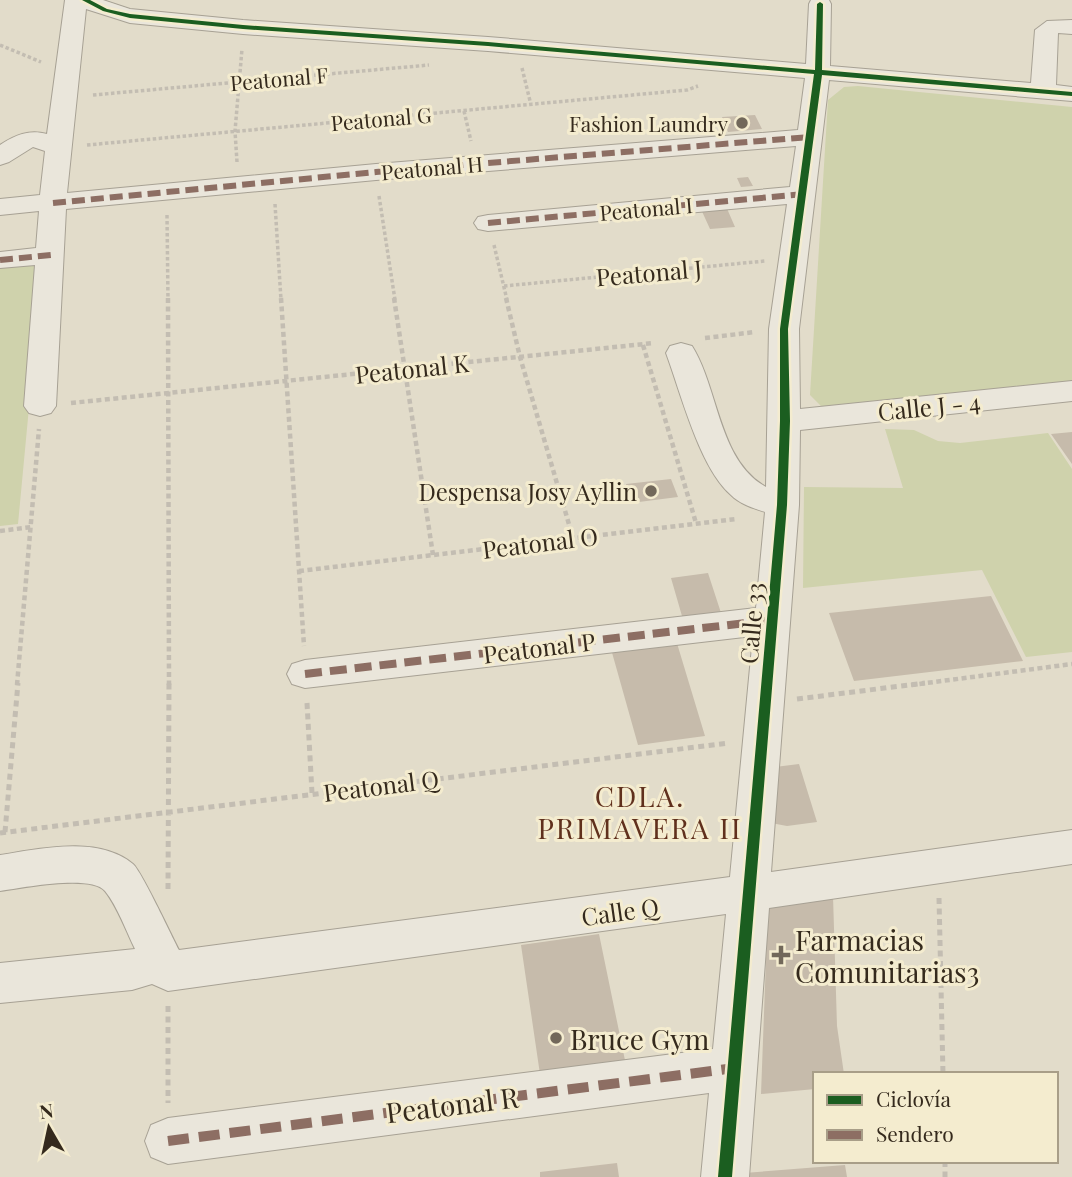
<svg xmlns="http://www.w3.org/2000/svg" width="1072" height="1177" viewBox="0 0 1072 1177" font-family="'Playfair Display',serif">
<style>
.green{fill:#cfd2ac}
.building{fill:#c6bbab}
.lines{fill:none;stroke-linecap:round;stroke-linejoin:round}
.minor-casing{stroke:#a7a194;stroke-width:2}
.path-far2{stroke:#c3bdb2;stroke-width:3.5;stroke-dasharray:3.5 2.5;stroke-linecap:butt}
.path-far1{stroke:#c3bdb2;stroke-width:4.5;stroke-dasharray:5 3.5;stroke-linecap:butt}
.path{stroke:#c3bdb2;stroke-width:5;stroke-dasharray:6 4.5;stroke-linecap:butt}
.minor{fill:#eae6db;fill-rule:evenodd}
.quiet-far2{stroke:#8d6e63;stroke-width:6;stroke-dasharray:13 6;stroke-linecap:butt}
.quiet-far1{stroke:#8d6e63;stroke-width:8;stroke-dasharray:17 8;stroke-linecap:butt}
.quiet{stroke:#8d6e63;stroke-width:10;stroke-dasharray:21 10;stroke-linecap:butt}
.cycleway-casing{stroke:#f4eccf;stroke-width:5}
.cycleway{fill:#1b5e20;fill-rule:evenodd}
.poi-dot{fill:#72685a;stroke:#f4eccf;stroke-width:2.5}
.labels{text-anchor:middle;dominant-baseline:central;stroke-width:6;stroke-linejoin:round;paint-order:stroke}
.far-street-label{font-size:21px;fill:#352a1d;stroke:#f4eccf}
.far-poi-label{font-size:21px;fill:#352a1d;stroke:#f4eccf;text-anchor:end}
.street-label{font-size:24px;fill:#352a1d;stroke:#f4eccf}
.poi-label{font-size:24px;fill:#352a1d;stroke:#f4eccf;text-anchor:end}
.quarter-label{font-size:28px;letter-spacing:2px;fill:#60301d;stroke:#f4eccf}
.near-poi-label{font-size:28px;fill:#352a1d;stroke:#f4eccf;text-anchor:start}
.near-street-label{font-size:28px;fill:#352a1d;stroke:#f4eccf}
</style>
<rect width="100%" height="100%" fill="#e2dcca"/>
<path class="green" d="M 858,86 L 1072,107 L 1072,387 L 822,407 L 810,395 L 828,100 L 844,87 Z
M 43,259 L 18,524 L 0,526 L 0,263 Z
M 885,429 L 914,430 L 938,441 L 960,443 L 1048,433 L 1072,469 L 1072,652 L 1026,657 L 982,570 L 803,588 L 804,487 L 903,488 Z"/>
<path class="building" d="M 755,115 L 762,129 L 728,132 L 722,117 Z
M 748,177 L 753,186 L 741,187 L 737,178 Z
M 725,204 L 735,227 L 710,229 L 700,207 Z
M 1072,432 L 1072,464 L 1051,434 Z
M 671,479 L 678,497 L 631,503 L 626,484 Z
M 708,573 L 723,619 L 684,623 L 671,578 Z
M 991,596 L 1023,661 L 854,681 L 829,613 Z
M 676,640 L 705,736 L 638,745 L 611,649 Z
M 799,764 L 817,822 L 787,826 L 771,823 L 775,767 Z
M 833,896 L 837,1026 L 844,1074 L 815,1074 L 815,1089 L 761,1094 L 768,905 Z
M 599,934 L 627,1070 L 541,1081 L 521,945 Z
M 617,1163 L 619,1177 L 540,1177 L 540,1172 Z
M 845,1165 L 847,1177 L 744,1177 L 744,1173 Z"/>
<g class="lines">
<defs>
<path id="minor" d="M 65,0 L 103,0 L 130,9 L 243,20 L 488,37 L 806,64 L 809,4 L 811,0 L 829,0 L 831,4 L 830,66 L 1031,83 L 1035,30 L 1047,21 L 1072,20 L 1072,34 L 1058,33 L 1056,85 L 1072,87 L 1072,101 L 829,80 L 799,329 L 800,409 L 1072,381 L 1072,401 L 800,430 L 799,505 L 771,872 L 1072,830 L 1072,864 L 769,908 L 749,1177 L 701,1177 L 709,1093 L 168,1164 L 151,1157 L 145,1141 L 151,1125 L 168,1118 L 713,1049 L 726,914 L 168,991 L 152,984 L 132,990 L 0,1003 L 0,963 L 135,949 C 126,931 118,907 105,891 C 91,874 21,888 0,891 L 0,855 C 39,849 98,835 133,864 C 142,872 171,935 179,950 L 730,877 L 753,636 L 305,688 L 292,684 L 287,674 L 292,664 L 305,660 L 756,608 L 765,512 C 753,508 740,504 731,495 C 699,467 681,393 666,353 L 670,346 L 681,343 L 692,346 C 719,389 718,460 766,487 L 769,329 L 787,204 L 488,231 L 478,229 L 474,223 L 478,217 L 488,215 L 790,187 L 796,146 L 376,180 L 66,209 L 56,406 L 51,413 L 40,416 L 29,413 L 24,406 L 35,265 L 0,268 L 0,252 L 36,248 L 39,211 L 0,215 L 0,199 L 40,195 L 45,151 L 33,147 L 9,162 L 0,165 L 0,145 C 15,135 29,129 47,134 ZM 86,9 L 130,23 L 243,34 L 488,51 L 805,78 L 798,130 L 376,164 L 67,193 Z"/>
</defs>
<use href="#minor" class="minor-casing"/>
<path class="path-far2" d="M 0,45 L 41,62
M 522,68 L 531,105
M 93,95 L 429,65
M 464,111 L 471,141
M 87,145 L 687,90 L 698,86
M 237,162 L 235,131 L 242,49
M 379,196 L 395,300
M 275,204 L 281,300
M 167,215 L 168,300
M 494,245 L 507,300
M 504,286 L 765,261"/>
<path class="path-far1" d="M 168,298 L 169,685
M 281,298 L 304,646
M 394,298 L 433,555
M 506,298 L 520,357 L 573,538
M 705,338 L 755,332
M 643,345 L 696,523
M 71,403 L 654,343
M 0,531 L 32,527
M 299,571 L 736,519
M 17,685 L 39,429
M 911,685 L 1072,664"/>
<path class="path" d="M 797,699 L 925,683
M 307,703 L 312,793
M 5,832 L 18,683
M 0,833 L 729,743
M 168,889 L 169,683
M 939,898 L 943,1074
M 168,1006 L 168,1103
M 945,1161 L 945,1177"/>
<use href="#minor" class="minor"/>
<path class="quiet-far2" d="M 53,203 L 376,172 L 810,137
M 488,223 L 804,194
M 0,260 L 51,255"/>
<path class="quiet-far1" d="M 305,674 L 772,620"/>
<path class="quiet" d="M 168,1141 L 735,1068"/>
<defs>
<path id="cycleway" d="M 82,0 L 90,0 L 107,9 L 130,14 L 243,25 L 488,42 L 815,70 L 817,4 L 820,2 L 823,4 L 822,70 L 1072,92 L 1072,96 L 822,75 L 788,329 L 790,421 L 787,505 L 732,1177 L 718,1177 L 777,505 L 780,421 L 780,329 L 814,74 L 488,46 L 243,29 L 130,18 L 103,11 Z"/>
</defs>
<use href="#cycleway" class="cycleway-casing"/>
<use href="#cycleway" class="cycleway"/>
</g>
<g class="poi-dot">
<circle cx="742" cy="123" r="7"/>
<circle cx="651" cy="491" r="7"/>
<path d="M777.5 944.5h7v7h7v7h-7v7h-7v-7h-7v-7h7z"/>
<circle cx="556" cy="1038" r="7"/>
</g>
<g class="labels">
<g class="far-street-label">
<text transform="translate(279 78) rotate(-5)">Peatonal F</text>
<text transform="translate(381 118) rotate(-5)">Peatonal G</text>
<text transform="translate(432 167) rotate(-5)">Peatonal H</text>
<text transform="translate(646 208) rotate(-5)">Peatonal I</text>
</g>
<g class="far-poi-label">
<text x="728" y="123">Fashion Laundry</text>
</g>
<g class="street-label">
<text transform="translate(649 272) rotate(-5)">Peatonal J</text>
<text transform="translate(412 368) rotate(-6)">Peatonal K</text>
<text transform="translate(929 406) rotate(-6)">Calle J - 4</text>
<text transform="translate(540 542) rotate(-7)">Peatonal O</text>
<text transform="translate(751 623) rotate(-85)">Calle 33</text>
<text transform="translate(539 647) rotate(-7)">Peatonal P</text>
<text transform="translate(381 785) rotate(-7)">Peatonal Q</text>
<text transform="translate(620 911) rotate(-8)">Calle Q</text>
</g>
<g class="poi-label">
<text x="637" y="491">Despensa Josy Ayllin</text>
</g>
<g class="quarter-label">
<text x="640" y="795">CDLA.<tspan x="640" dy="32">PRIMAVERA II</tspan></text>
</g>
<g class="near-poi-label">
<text x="795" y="939">Farmacias<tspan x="795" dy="32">Comunitarias3</tspan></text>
<text x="570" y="1038">Bruce Gym</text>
</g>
<g class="near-street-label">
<text transform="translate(452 1104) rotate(-7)">Peatonal R</text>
</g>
</g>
<rect x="813" y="1072" width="245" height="91" fill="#f4eccf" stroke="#a89e88" stroke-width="2"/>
<rect x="827" y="1095" width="35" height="10" fill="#1b5e20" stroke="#a89e88" stroke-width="2"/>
<text x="876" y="1107" font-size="21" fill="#352a1d">Ciclovía</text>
<rect x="827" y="1130" width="35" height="10" fill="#8d6e63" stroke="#a89e88" stroke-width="2"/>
<text x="876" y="1142" font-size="21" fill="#352a1d">Sendero</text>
<g transform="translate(49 1128) rotate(351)" stroke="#f4eccf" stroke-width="5" paint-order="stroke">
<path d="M0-5L12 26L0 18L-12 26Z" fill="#352a1d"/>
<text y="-10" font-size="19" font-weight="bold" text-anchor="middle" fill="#352a1d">N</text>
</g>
</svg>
